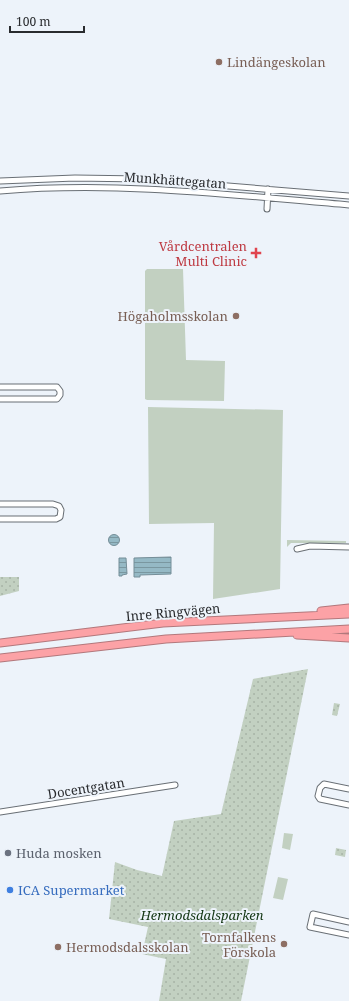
<svg xmlns="http://www.w3.org/2000/svg" width="349" height="1001" viewBox="0 0 349 1001" font-family="'Noto Serif',serif">
<style>
.grass{fill:#c2d0c1}
.park{fill:url(#park-dots)}
.water{fill:url(#water-rules);stroke:#758e98}
.lines{fill:none;stroke-linecap:round;stroke-linejoin:round}
.minor-casing{stroke:#696f75;stroke-width:7}
.highway-casing{stroke:#b2787c;stroke-width:9}
.minor{stroke:#fff;stroke-width:5}
.highway{stroke:#fca2a6;stroke-width:7}
.education-dot{fill:#8d6e63;stroke:#edf3fa;stroke-width:1.5}
.health-dot{fill:#e0444e;stroke:#edf3fa;stroke-width:1.5}
.worship-dot{fill:#6b7280;stroke:#edf3fa;stroke-width:1.5}
.shop-dot{fill:#3f7fe0;stroke:#edf3fa;stroke-width:1.5}
.labels{text-anchor:middle;dominant-baseline:central;stroke-width:4;stroke-linejoin:round;paint-order:stroke}
.education-label{font-size:13px;fill:#785e54;stroke:#edf3fa;text-anchor:start}
.street-label{font-size:13px;fill:#292b2e;stroke:#edf3fa}
.health-label{font-size:13px;fill:#be3a42;stroke:#edf3fa;text-anchor:end}
.worship-label{font-size:13px;fill:#5b616d;stroke:#edf3fa;text-anchor:start}
.shop-label{font-size:13px;fill:#366cbe;stroke:#edf3fa;text-anchor:start}
.park-label{font-size:13px;font-style:italic;fill:#133613;stroke:#edf3fa}
</style>
<defs>
<pattern id="park-dots" width="8" height="8" patternUnits="userSpaceOnUse"><rect width="8" height="8" fill="#c2d0c1"/><path d="M2 2h.1M6 6h.1" fill="none" stroke="#a7b3a6" stroke-width="1.8" stroke-linecap="round"/></pattern>
<pattern id="water-rules" width="6" height="5" patternUnits="userSpaceOnUse"><rect width="6" height="5" fill="#95b9c5"/><path d="M0 2.5h6" fill="none" stroke="#7a97a0"/></pattern>
</defs>
<rect width="100%" height="100%" fill="#edf3fa"/>
<path class="grass" d="M 147,269 L 183,269 L 186,360 L 225,361 L 224,401 L 147,400 L 145,399 L 145,271 Z
M 148,407 L 283,410 L 280,589 L 213,599 L 214,523 L 149,524 Z
M 287,540 L 346,541 L 346,543 L 291,543 L 287,547 Z
M 284,833 L 293,834 L 290,850 L 282,848 Z
M 278,877 L 288,879 L 283,900 L 273,898 Z"/>
<path class="park" d="M 0,577 L 19,577 L 19,591 L 0,596 Z
M 308,669 L 241,1001 L 159,1001 L 166,959 L 142,954 L 148,927 L 109,919 L 115,862 L 137,870 L 162,876 L 174,821 L 221,814 L 253,679 Z
M 334,703 L 340,704 L 337,716 L 332,715 Z
M 336,848 L 346,850 L 345,857 L 335,855 Z"/>
<path class="water" d="M108.5 540a5.5 5.5 0 1 1 11 0a5.5 5.5 0 1 1-11 0Z
M 171,557 L 171,574 L 140,575 L 140,577 L 134,577 L 134,558 Z
M 119,558 L 126,558 L 127,574 L 122,575 L 122,576 L 119,576 Z"/>
<g class="lines">
<defs>
<path id="minor" d="M 0,181 L 75,178 L 142,179 L 349,196
M 0,191 C 117,181 233,195 349,205
M 267,209 L 268,189
M 0,387 L 57,387 L 60,391 L 60,395 L 57,399 L 0,399
M 0,504 L 53,504 L 59,506 L 61,510 L 60,517 L 56,519 L 0,519
M 297,549 L 310,546 L 349,547
M 349,789 L 324,784 L 320,788 L 318,796 L 320,799 L 349,805
M 0,812 L 175,785
M 349,922 L 313,914 L 310,927 L 349,935"/>
<path id="highway" d="M 321,611 L 349,608
M 297,635 L 349,638
M 0,643 L 163,623 L 349,614
M 0,658 L 166,639 L 349,629"/>
</defs>
<use href="#minor" class="minor-casing"/>
<use href="#highway" class="highway-casing"/>
<use href="#minor" class="minor"/>
<use href="#highway" class="highway"/>
</g>
<g class="education-dot">
<circle cx="219" cy="62" r="4"/>
<circle cx="236" cy="316" r="4"/>
<circle cx="284" cy="944" r="4"/>
<circle cx="58" cy="947" r="4"/>
</g>
<path class="health-dot" d="M254 247h4v4h4v4h-4v4h-4v-4h-4v-4h4z"/>
<circle class="worship-dot" cx="8" cy="853" r="4"/>
<circle class="shop-dot" cx="10" cy="890" r="4"/>
<g class="labels">
<g class="education-label">
<text x="227" y="62">Lindängeskolan</text>
<text x="228" y="316" text-anchor="end">Högaholmsskolan</text>
<text x="276" y="937" text-anchor="end">Tornfalkens<tspan x="276" dy="15">Förskola</tspan></text>
<text x="66" y="947">Hermodsdalsskolan</text>
</g>
<g class="street-label">
<text transform="translate(175 180) rotate(4)">Munkhättegatan</text>
<text transform="translate(173 612) rotate(-5)">Inre Ringvägen</text>
<text transform="translate(86 788) rotate(-9)">Docentgatan</text>
</g>
<g class="health-label">
<text x="247" y="246">Vårdcentralen<tspan x="247" dy="15">Multi Clinic</tspan></text>
</g>
<g class="worship-label">
<text x="16" y="853">Huda mosken</text>
</g>
<g class="shop-label">
<text x="18" y="890">ICA Supermarket</text>
</g>
<g class="park-label">
<text x="202" y="915">Hermodsdalsparken</text>
</g>
</g>
<path d="M10 26v6h74v-6" fill="none" stroke="#292b2e" stroke-width="2"/>
<text x="16" y="26" font-size="12" fill="#292b2e" stroke="#edf3fa" stroke-width="3" paint-order="stroke">100 m</text>
</svg>
